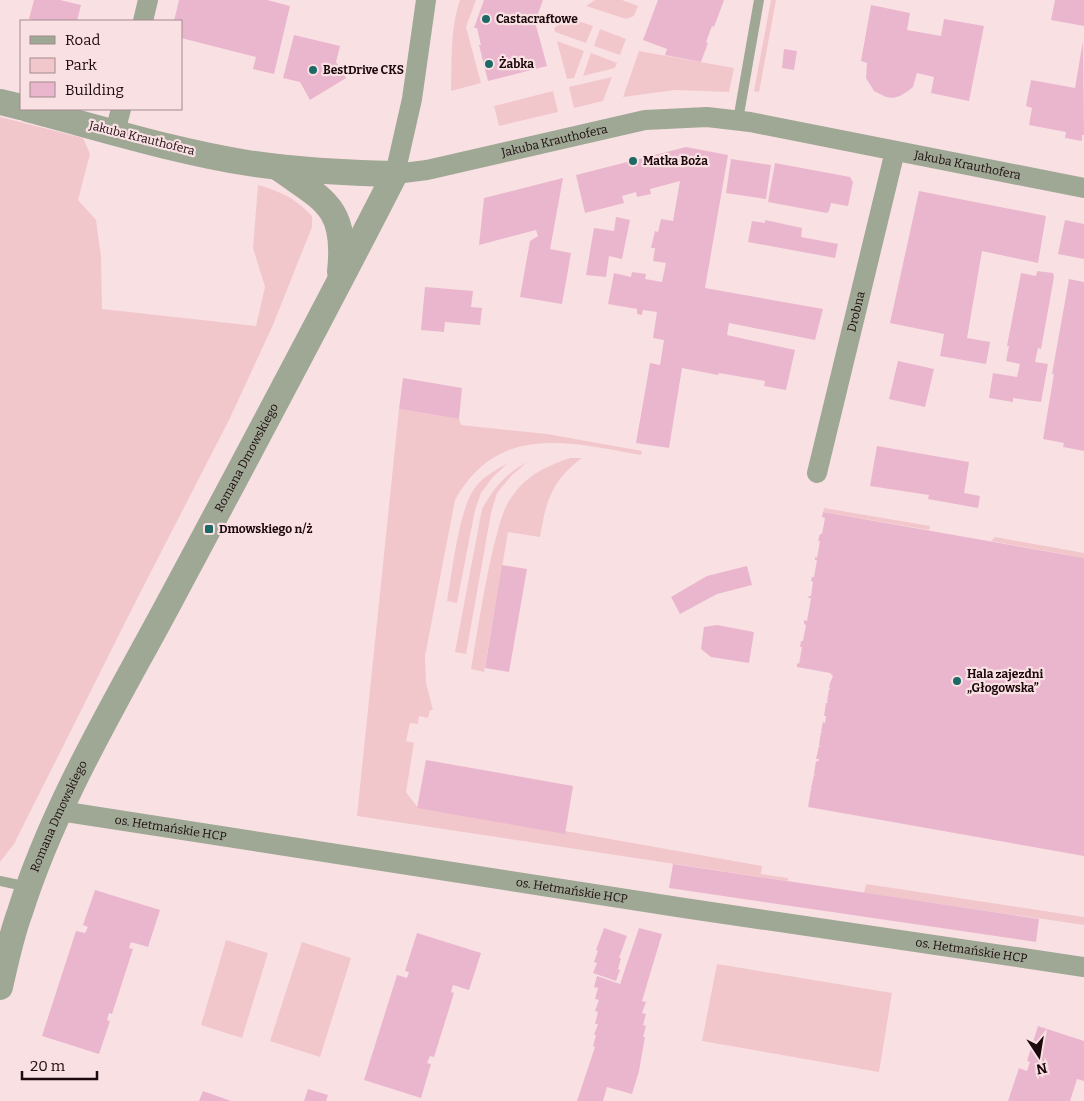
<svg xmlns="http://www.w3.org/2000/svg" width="1084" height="1101" viewBox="0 0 1084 1101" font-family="Bitter,serif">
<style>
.green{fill:#f2c7cc}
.building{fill:#eab6cd}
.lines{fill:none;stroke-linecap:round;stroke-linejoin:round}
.service{stroke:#9ea895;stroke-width:10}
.minor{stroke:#9ea895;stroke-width:20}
.tertiary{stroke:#9ea895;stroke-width:26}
.poi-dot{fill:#1d6965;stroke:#f9e0e3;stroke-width:2}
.labels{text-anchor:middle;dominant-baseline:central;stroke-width:4.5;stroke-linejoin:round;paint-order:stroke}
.poi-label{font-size:12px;font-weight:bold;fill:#1d090d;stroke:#f9e0e3;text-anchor:start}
.street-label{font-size:12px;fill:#1d090d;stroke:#f9e0e3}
</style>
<rect width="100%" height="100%" fill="#f9e0e3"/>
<path class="green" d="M 460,0 L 476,0 L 466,27 L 481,83 L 451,91 C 452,61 450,28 460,0 Z
M 595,0 L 622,0 L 638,6 L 634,16 L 626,19 L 586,6 Z
M 771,0 L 776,0 L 759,92 L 754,91 Z
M 569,18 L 593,26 L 586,43 L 555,32 L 554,28 Z
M 600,29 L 626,39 L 620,55 L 594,46 Z
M 557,41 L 584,51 L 574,78 L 567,79 Z
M 639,51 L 734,68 L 729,92 L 675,90 L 623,97 Z
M 591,53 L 617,63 L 615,68 L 583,76 Z
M 612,77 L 603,101 L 574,108 L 569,87 Z
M 553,91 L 558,112 L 499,126 L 494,106 Z
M 0,117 L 83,138 L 90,154 L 78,200 L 96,220 L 101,257 L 102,309 L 256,326 L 265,287 L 253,248 L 258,185 C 282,192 295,198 312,216 L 312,227 L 273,325 L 229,420 L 137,599 L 14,844 L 0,862 Z
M 399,409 L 459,419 L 461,425 L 547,434 L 642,451 L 641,455 C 568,442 498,423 455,500 L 425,656 L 426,683 L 433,710 L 430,710 L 428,718 L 419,716 L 418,724 L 410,723 L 406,741 L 414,743 L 406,792 L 418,808 L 565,831 L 762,866 L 761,874 L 788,878 L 788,881 L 357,816 Z
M 570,458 L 582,458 C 552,480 546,501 540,537 L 508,532 L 484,672 L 471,669 C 478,628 484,586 494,545 C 499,528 502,509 513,495 C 528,474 547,466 570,458 Z
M 527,462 L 511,476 L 497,493 L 491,513 L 466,654 L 455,652 L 482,509 C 495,486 505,475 527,462 Z
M 508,463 L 493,477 L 481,493 L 475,510 L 457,603 L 447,601 C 452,573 459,510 474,489 C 482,477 496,470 508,463 Z
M 824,508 L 930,526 L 929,530 L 823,512 Z
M 995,537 L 1084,553 L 1084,558 L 991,541 Z
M 866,884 L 1084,917 L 1084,925 L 864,893 Z
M 226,940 L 268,953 L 242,1038 L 201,1025 Z
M 302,942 L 351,958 L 320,1057 L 270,1041 Z
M 717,964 L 892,993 L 879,1072 L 702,1041 Z"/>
<path class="building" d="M 34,0 L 60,0 L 81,5 L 77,21 L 38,21 L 29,19 Z
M 179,0 L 267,0 L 290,6 L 274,74 L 253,69 L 256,57 L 181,38 L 181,21 L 174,21 Z
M 484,0 L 543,0 L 535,22 L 547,66 L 488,81 L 479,45 L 481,45 L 477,28 L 474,28 Z
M 658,0 L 724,0 L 714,27 L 712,26 L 706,42 L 708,43 L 701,62 L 665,55 L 667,49 L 643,40 Z
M 1055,0 L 1084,0 L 1084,26 L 1051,20 Z
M 871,5 L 910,13 L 907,30 L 941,36 L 944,19 L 984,26 L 969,101 L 931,93 L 934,77 L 917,73 L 913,87 L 908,91 L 900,96 L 893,98 L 886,97 L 874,91 L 866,78 L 867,63 L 861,61 Z
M 294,35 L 340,46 L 336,62 L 346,78 L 310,100 L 300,82 L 283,78 Z
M 1083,41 L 1084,135 L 1082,135 L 1082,141 L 1065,138 L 1066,132 L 1029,125 L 1032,108 L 1026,106 L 1031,80 L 1075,88 Z
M 784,49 L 797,51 L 794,70 L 782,68 Z
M 686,147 L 728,155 L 705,288 L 823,309 L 815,340 L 729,323 L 727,335 L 795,350 L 786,390 L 764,386 L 765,381 L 719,373 L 718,375 L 682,368 L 669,448 L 636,443 L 650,363 L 660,365 L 664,340 L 653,338 L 657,312 L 643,310 L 642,315 L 637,314 L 637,309 L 608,304 L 614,273 L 631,277 L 632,272 L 646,274 L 645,279 L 662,282 L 666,263 L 653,261 L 655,248 L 651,248 L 655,231 L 658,232 L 661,219 L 673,221 L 680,181 L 650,189 L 651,194 L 637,197 L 636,192 L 622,196 L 624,203 L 585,213 L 576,175 Z
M 731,159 L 771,165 L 766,199 L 726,193 Z
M 775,163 L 850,177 L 853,182 L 848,206 L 831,203 L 829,211 L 827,213 L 768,202 Z
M 563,178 L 550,249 L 571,253 L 562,304 L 520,297 L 530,241 L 538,236 L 536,230 L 479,245 L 484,198 Z
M 919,191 L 1046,216 L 1038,263 L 982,251 L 967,338 L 990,342 L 986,364 L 940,356 L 944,334 L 890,323 Z
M 616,217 L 630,220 L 622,259 L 609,256 L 606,277 L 586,275 L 594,228 L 614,231 Z
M 765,220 L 802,228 L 801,237 L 838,244 L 835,258 L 748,242 L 752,221 L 765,223 Z
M 1065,220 L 1084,224 L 1084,259 L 1058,254 Z
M 1037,271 L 1053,273 L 1054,277 L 1041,349 L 1038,348 L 1035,362 L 1048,364 L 1041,402 L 1013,398 L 1013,402 L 989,398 L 993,373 L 1017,377 L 1020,364 L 1006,361 L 1009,346 L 1007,346 L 1021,273 L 1036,276 Z
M 1069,279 L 1084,282 L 1084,451 L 1063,447 L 1064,443 L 1043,439 L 1054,374 L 1052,374 Z
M 425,287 L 473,291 L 471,307 L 482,308 L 480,325 L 445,322 L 444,332 L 421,330 Z
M 898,361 L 934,369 L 925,407 L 889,399 Z
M 403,378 L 462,388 L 459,419 L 399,409 Z
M 877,446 L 969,462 L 964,493 L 980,496 L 978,508 L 928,499 L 929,495 L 870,486 Z
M 823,512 L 1084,558 L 1084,856 L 808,807 L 811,789 L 813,790 L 811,788 L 814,775 L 816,776 L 814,774 L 816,761 L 818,762 L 819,759 L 816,759 L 819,746 L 821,747 L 819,745 L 821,732 L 823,732 L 821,731 L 823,722 L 825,723 L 826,716 L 824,716 L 826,703 L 828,703 L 827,702 L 829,689 L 831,689 L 829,688 L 830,683 L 833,676 L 830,673 L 797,667 L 797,663 L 799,664 L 802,647 L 800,647 L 801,641 L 803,641 L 806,625 L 804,624 L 804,620 L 807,621 L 811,598 L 808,598 L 809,596 L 811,596 L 813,582 L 811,581 L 812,577 L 814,577 L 817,560 L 815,560 L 815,557 L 817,558 L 820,541 L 818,541 L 820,534 L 822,534 L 825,518 L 822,517 Z
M 502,565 L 527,569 L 509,672 L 485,668 Z
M 747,566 L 752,585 L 717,594 L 680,614 L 671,597 L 707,576 Z
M 717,625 L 754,632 L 749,663 L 711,657 L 701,649 L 704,627 Z
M 426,760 L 573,786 L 565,834 L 417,808 Z
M 673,864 L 1039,919 L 1036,942 L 669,888 Z
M 95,890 L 160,910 L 148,947 L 131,942 L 129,948 L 133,949 L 112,1014 L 109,1013 L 107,1020 L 110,1021 L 99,1054 L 42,1036 L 76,931 L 85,933 L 88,927 L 83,925 Z
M 604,928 L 627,936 L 619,958 L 621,958 L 618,969 L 620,970 L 616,981 L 593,973 L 597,963 L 594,962 L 598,951 L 596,950 Z
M 639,928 L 662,934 L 642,1001 L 646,1002 L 642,1013 L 646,1014 L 643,1025 L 646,1026 L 643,1037 L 645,1037 L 639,1071 L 632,1094 L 607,1087 L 603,1101 L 577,1101 L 595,1047 L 593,1046 L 596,1035 L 594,1035 L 598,1024 L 595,1024 L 598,1012 L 595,1011 L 599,1000 L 595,999 L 598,988 L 594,987 L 597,976 L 620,984 Z
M 417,933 L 481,953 L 469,990 L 453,985 L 451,992 L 454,993 L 434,1057 L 430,1056 L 427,1063 L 431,1064 L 421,1098 L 364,1080 L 397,975 L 407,978 L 409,972 L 405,971 Z
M 1038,1026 L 1084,1041 L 1084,1081 L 1077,1079 L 1070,1101 L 1008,1101 L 1019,1068 L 1027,1071 L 1030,1062 L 1027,1061 Z
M 308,1089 L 328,1095 L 326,1101 L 304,1101 Z
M 203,1091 L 231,1101 L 199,1101 Z"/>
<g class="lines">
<path class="service" d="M 738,120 L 759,0
M 0,881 L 28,887"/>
<g class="minor">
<path id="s1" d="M 426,0 L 412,99 L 395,174 L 427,170 L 645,120 L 707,117 L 750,122 L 1084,188"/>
<path d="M 143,21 L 148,0"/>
<path d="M 115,132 L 121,109"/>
<path id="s2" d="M 817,473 L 895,151"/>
<path id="s3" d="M 60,811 L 684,908 L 1084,967"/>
</g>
<g class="tertiary">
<path d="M 0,102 L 21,107"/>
<path d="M 277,167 C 325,201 347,207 340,272"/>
<path id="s4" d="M 0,987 C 6,961 11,936 20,912 C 55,802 116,702 170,601 C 246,459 322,317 395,174 C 346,173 296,170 248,163 C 173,151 100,128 27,109"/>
</g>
</g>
<g class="poi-dot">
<circle cx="486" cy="19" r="5"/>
<circle cx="489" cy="64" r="5"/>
<circle cx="313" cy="70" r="5"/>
<circle cx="633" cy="161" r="5"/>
<rect x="204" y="524" width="10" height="10" rx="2.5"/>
<circle cx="957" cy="681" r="5"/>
</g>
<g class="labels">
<g class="poi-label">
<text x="496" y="19">Castacraftowe</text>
<text x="499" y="64">Żabka</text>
<text x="323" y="70">BestDrive CKS</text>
<text x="643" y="161">Matka Boża</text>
<text x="219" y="529">Dmowskiego n/ż</text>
<text x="967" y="674">Hala zajezdni<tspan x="967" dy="14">„Głogowska”</tspan></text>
</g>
<g class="street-label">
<text transform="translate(142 138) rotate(14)">Jakuba Krauthofera</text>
<text stroke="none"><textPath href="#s1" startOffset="340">Jakuba Krauthofera</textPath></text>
<text stroke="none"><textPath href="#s1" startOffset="760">Jakuba Krauthofera</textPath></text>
<text stroke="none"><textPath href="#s2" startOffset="166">Drobna</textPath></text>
<text stroke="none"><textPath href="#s4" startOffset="586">Romana Dmowskiego</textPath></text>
<text stroke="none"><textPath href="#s4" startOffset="181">Romana Dmowskiego</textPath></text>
<text stroke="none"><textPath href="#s3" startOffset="112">os. Hetmańskie HCP</textPath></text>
<text stroke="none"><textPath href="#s3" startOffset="518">os. Hetmańskie HCP</textPath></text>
<text stroke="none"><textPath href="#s3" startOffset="922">os. Hetmańskie HCP</textPath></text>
</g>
</g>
<rect x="20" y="20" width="162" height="90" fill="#f9e0e3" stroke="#a18a8d"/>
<rect x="30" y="36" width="25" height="8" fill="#9ea895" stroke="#a18a8d"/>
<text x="65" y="45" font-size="15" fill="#1d090d">Road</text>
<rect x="30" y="58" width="25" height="15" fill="#f2c7cc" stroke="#a18a8d"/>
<text x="65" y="70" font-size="15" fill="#1d090d">Park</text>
<rect x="30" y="82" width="25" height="15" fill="#eab6cd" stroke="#a18a8d"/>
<text x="65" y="95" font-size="15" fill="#1d090d">Building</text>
<g transform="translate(1039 1056) rotate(168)" stroke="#f9e0e3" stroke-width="4" paint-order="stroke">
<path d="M0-4L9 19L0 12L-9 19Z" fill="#1d090d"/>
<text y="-8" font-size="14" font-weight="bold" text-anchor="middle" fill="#1d090d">N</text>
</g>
<path d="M22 1071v8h75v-8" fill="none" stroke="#1d090d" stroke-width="2.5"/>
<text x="30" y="1071" font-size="15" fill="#1d090d" stroke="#f9e0e3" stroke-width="4" paint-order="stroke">20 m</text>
</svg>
